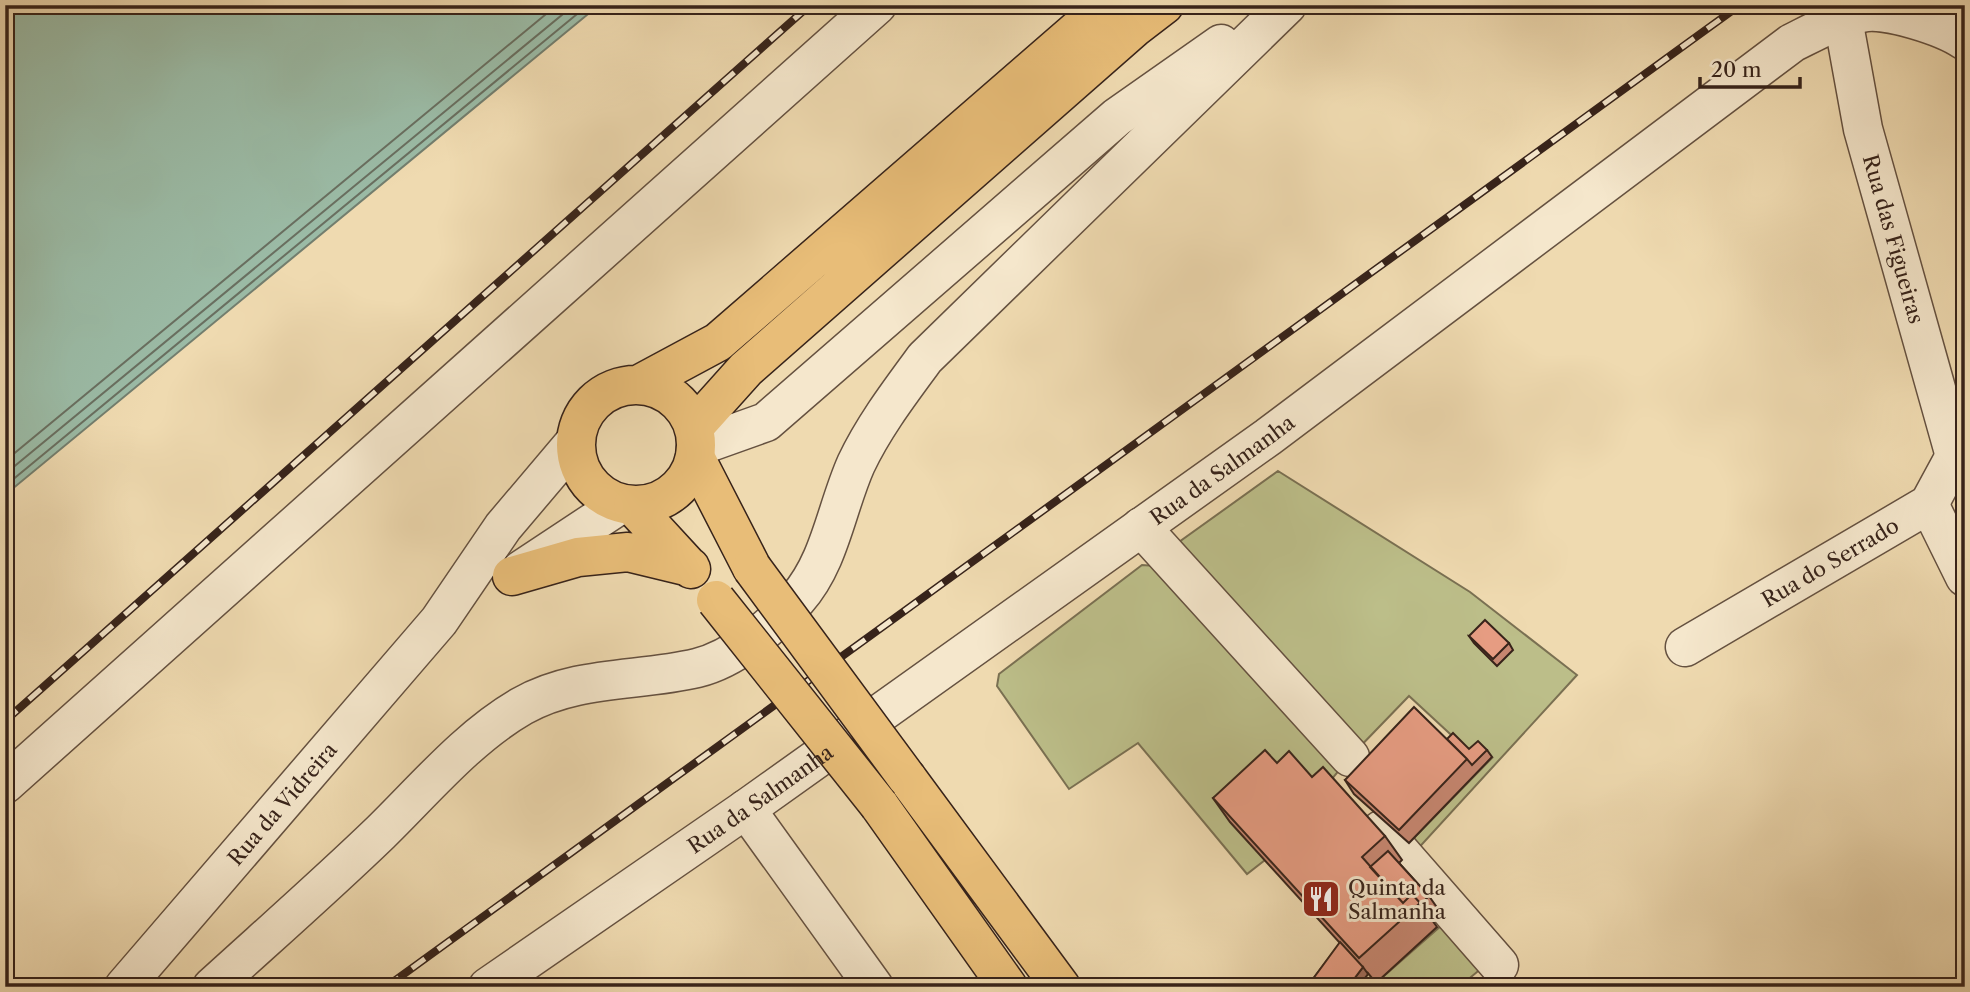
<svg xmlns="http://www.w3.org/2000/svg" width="1970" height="992" viewBox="0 0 1970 992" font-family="'Libre Caslon Text',serif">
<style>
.green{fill:#bcbe89;stroke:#7a7052;stroke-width:2}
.water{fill:#9bbba6;stroke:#737e6e;stroke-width:2}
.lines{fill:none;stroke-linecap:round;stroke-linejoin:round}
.shore{stroke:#696f60;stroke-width:2}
.minor-casing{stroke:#655140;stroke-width:41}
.major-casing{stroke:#37231a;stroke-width:41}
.highway-casing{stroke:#37231a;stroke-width:41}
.minor{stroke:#f5e7cc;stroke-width:38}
.major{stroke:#e8bd78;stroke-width:38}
.highway{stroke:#e8bd78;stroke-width:38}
.rail-casing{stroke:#37231a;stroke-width:8}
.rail{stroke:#f5e7cc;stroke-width:5;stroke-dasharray:16;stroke-linecap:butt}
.highway-bridge-casing{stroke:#37231a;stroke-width:41;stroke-linecap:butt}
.highway-bridge{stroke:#e8bd78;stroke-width:38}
.wall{fill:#c68670;stroke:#37231a;stroke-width:2}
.shaded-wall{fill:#a16d5b;stroke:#37231a;stroke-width:2}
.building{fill:#e69c82;stroke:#37231a;stroke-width:2}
.labels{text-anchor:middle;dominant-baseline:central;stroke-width:6;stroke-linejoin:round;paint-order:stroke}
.street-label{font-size:21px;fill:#37231a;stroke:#f5e7cc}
.poi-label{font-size:21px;fill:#37231a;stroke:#f5e7cc;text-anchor:start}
</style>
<rect width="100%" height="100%" fill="#efdab0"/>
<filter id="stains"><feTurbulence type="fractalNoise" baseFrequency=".00286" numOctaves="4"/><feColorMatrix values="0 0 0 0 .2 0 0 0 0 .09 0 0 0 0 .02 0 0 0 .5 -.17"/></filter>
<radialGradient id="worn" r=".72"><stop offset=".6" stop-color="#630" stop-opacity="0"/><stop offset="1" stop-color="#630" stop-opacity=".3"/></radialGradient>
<path class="green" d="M 1278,471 L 1470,592 L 1577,675 L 1414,853 L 1409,843 L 1492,758 L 1474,756 L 1409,696 L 1350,757 L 1265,860 L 1247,874 L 1138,743 L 1069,789 L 997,686 L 999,674 L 1142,565 L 1156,566 L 1172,547 Z
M 1442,925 L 1483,967 L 1459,987 L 1380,987 L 1376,983 Z"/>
<path class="water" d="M 5,5 L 599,5 L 5,495 Z"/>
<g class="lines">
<path class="shore" d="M 5,461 L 557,5
M 5,474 L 574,5
M 5,486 L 588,5"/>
<defs>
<g id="minor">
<path id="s1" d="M 1843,19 L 1863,129 L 1955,456"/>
<path d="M 696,447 L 766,422 L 1117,117 L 1221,44"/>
<path d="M 1929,504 L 1965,577"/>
<path d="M 1141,527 L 1350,757"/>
<path d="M 521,570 L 621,504"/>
<path id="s2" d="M 1685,647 L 1929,504 L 1955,456"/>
<path d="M 5,784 L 877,5"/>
<path d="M 746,809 L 874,987"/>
<path d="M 1381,830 L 1499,965"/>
<path id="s3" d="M 124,987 L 439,621 L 503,527 L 575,442"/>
<path d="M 212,987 C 268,936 325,886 380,833 C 424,790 468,737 522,706 C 577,675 638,682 697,668 C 734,659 772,627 797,599 C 830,562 836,509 856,464 C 874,426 900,392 925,358 L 1287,5"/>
<path id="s4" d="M 488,987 L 746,809 L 1268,437 L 1792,43 C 1814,32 1837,19 1861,13 C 1885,7 1945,27 1965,41"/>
</g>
<path id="major" d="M 638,385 L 718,342 L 1106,5
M576 445a60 60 0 1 1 120 0a60 60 0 1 1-120 0Z
M 694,427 L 746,369 L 1134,28 L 1164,5"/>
<path id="highway" d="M 695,457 L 752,568
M 633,506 L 691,569
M 512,576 L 578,557 L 628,552 L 690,567
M 907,778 L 1061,987
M 879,805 L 1008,987"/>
</defs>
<use href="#minor" class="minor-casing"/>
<use href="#major" class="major-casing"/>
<use href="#highway" class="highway-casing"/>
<use href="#minor" class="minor"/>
<use href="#major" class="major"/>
<use href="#highway" class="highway"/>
<defs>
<path id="rail" d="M 5,721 L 810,5
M 386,987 L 1740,5"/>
</defs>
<use href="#rail" class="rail-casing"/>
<use href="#rail" class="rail"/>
<defs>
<path id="highway-bridge" d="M 752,568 L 907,778
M 716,600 L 879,805"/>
</defs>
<use href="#highway-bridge" class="highway-bridge-casing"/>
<use href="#highway-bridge" class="highway-bridge"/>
</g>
<path class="wall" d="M 1469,636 L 1509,643 L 1513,650 L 1497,666 L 1474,643 Z
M 1447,739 L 1469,749 L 1487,750 L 1492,757 L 1409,843 L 1354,794 L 1345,780 Z
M 1277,763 L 1385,836 L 1402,860 L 1399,863 L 1429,896 L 1438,909 L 1430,917 L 1437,927 L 1376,983 L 1367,972 L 1368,974 L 1358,987 L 1307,987 L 1340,943 L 1230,822 L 1213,798 Z"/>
<path class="shaded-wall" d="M 1363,967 L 1368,974 L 1358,987 L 1348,987 Z"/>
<path class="building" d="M 1485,620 L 1509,643 L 1493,659 L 1469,636 Z
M 1414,707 L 1467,759 L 1399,830 L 1345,780 Z
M 1453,733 L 1469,749 L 1478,741 L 1487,750 L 1472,765 L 1467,759 L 1447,739 Z
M 1265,750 L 1277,763 L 1289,751 L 1312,777 L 1323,767 L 1385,836 L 1362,857 L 1403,903 L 1412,894 L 1420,903 L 1359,958 L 1213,798 Z
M 1388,851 L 1429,896 L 1421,904 L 1412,894 L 1403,903 L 1370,867 Z
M 1340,942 L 1363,967 L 1348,987 L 1307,987 Z"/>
<defs>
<symbol id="restaurant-square" viewBox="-11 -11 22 22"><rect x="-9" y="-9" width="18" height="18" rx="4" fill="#8f2418" stroke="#f5e7cc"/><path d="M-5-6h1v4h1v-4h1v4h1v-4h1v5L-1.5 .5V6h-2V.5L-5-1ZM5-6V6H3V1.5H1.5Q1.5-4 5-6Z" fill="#fff"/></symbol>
</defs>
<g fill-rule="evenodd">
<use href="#restaurant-square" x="1299" y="877" width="44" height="44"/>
</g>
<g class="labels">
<g class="street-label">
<text stroke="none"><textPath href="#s1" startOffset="226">Rua das Figueiras</textPath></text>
<text stroke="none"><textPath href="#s4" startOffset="898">Rua da Salmanha</textPath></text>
<text stroke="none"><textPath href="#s2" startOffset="168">Rua do Serrado</textPath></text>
<text stroke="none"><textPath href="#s4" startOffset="331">Rua da Salmanha</textPath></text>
<text stroke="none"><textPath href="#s3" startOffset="242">Rua da Vidreira</textPath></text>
</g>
<g class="poi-label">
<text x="1348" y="887">Quinta da<tspan x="1348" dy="24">Salmanha</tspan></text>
</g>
</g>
<rect width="1970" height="992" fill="none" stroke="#efdab0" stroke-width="28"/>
<rect x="7" y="7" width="1956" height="978" fill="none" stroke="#37231a" stroke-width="3.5"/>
<rect x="14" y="14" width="1942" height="964" fill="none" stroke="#37231a" stroke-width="2"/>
<path d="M1700 77v10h100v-10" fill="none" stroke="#37231a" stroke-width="3.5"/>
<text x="1711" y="77" font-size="21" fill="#37231a" stroke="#f5e7cc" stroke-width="5" paint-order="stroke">20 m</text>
<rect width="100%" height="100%" filter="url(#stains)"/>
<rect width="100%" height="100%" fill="url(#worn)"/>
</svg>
